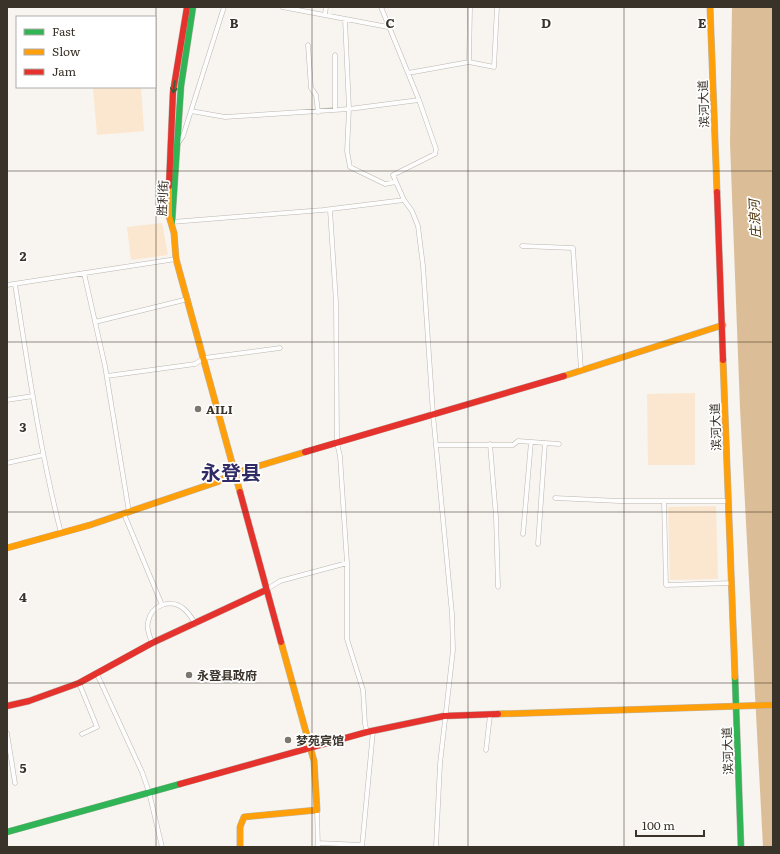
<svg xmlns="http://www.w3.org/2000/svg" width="780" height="854" viewBox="0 0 780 854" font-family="Literata,'Noto Sans SC',serif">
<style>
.green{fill:#fbe7cf}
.water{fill:#dbbd97}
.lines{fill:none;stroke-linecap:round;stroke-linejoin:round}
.street-casing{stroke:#bbb6b0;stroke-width:5}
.fast-casing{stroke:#bbb6b0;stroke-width:7}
.slow-casing{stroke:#bbb6b0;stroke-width:7}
.jam-casing{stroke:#bbb6b0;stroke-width:7}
.street{stroke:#fefdfd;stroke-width:4}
.fast{stroke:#30b455;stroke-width:6}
.slow{stroke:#ff9f0a;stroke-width:6}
.jam{stroke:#e5322d;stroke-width:6}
.oneway{stroke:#366038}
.grid{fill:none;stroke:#3a3329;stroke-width:1;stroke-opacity:0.55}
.poi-dot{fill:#7c776e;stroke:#fff;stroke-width:1.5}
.labels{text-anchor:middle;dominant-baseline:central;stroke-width:3.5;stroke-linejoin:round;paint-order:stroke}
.street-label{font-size:12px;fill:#3a3329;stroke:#fff}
.poi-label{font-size:12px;font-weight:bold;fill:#3a3329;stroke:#fff;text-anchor:start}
.water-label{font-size:13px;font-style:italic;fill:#4d3206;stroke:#fff}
.town-label{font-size:20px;font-weight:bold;fill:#302a65;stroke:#fff}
.grid-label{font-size:13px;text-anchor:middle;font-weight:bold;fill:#3a3329;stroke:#fff;stroke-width:3.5;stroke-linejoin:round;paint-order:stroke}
</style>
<rect width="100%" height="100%" fill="#f8f4ef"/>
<path class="green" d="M 93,87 L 141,87 L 144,131 L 97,135 Z
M 162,223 L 168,255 L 131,260 L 127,227 Z
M 695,393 L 695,465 L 648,465 L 647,394 Z
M 716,506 L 718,579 L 670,580 L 668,507 Z"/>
<path class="water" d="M 732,7 L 773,7 L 773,847 L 763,847 L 740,408 L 730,143 Z"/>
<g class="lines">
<defs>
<path id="street" d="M 282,7 L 388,27
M 381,7 L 419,100 L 436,149 L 435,154 L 393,175 L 404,200 L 412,211 L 418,226 L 423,266 L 433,414 L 452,614 L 453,650 L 440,764 L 436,847
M 325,15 L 326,7
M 345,19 L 349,109 L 347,151 L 350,167 L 385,184 L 396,182
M 308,45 L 311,88 L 316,95 L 318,112
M 335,55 L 335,110
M 469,62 L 470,7
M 408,73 L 469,62 L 494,67 L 497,7
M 191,111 L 225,117 L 349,109 L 419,100
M 177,145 L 183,136 L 224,7
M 330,210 L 336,302 L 337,443 L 340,456 L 347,563 L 347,639 L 363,690 L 365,724 L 367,732
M 172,222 L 323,210 L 404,200
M 522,246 L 573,248 L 581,370
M 84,273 L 105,366 L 129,512
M 15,284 C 28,367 40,451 61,533
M 7,285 L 176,259
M 95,322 L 188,299
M 107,376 L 195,364 L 204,358 L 280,348
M 7,400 L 33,396
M 490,444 L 496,517 L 498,587
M 436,445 L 513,445 L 518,441 L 559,444
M 7,463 L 43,455
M 555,498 L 619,501 L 729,501
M 664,501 L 666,585 L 732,583
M 124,514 L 162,605
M 523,534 L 531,442
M 538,544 L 545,443
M 266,590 L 280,581 L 347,563
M 152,643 C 150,636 146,629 148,622 C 151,605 171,598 184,609 C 189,613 192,619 196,624
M 97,674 L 142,772 L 149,792 L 162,847
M 79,683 L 97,727 L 82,734
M 7,733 L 15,783
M 486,750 L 490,715
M 317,810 L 318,847
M 318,843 L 362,845
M 362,847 L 373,731"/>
<path id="fast" d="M 172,222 L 181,86 L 193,7
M 735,677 L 741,847
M 7,832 L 180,784"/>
<path id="slow" d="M 710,7 L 717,192
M 169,186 L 169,216 L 174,233 L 176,259 L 240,492
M 723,360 L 735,677
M 564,376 L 723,325
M 7,548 L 90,525 L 217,482 L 235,473 L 305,452
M 498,714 L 773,705
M 240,847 L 240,827 L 244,817 L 317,810 L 314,761 L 281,642"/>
<path id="jam" d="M 169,186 L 173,92 L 187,7
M 717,192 L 723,360
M 305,452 L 564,376
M 240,492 L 281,642
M 7,706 L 29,701 L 79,683 L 152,643 L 266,590
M 180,784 L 367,732 L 444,716 L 498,714"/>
</defs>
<use href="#street" class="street-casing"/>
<use href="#fast" class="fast-casing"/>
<use href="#slow" class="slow-casing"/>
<use href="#jam" class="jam-casing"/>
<use href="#street" class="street"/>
<use href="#fast" class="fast"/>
<use href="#slow" class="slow"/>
<use href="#jam" class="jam"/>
</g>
<defs><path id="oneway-shaft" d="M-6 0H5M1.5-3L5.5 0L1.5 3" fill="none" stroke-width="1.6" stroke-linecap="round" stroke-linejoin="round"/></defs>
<use class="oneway" href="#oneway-shaft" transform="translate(174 87) rotate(98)"/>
<path class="grid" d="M 156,7 L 156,847M 312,7 L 312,847M 468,7 L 468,847M 624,7 L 624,847M 7,171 L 773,171M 7,342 L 773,342M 7,512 L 773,512M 7,683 L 773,683"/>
<g class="poi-dot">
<circle cx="198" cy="409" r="4"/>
<circle cx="189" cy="675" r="4"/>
<circle cx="288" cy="740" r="4"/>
</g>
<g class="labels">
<g class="street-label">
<text transform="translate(703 104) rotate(-92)">滨河大道</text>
<text transform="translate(162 198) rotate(-87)">胜利街</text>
<text transform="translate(715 427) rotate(-92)">滨河大道</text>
<text transform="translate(727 751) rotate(-92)">滨河大道</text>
</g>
<g class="poi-label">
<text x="206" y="409">AILI</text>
<text x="197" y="675">永登县政府</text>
<text x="296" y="740">梦苑宾馆</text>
</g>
<g class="water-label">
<text transform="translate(754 219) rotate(-93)">庄浪河</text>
</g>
<g class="town-label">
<text x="231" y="471">永登县</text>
</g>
</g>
<g class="grid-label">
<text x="234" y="28">B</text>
<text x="390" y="28">C</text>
<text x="546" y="28">D</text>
<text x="702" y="28">E</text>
<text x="23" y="261">2</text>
<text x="23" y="432">3</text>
<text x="23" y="602">4</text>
<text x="23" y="773">5</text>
</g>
<rect width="780" height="854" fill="none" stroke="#3a3329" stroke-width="16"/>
<rect x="16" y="16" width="140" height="72" fill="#ffffff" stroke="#b0ada9"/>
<rect x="24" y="29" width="20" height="6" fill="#30b455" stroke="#b0ada9"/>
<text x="52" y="36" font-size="12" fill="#3a3329">Fast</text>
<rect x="24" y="49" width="20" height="6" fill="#ff9f0a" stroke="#b0ada9"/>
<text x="52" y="56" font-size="12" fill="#3a3329">Slow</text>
<rect x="24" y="69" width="20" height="6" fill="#e5322d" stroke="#b0ada9"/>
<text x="52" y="76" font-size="12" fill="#3a3329">Jam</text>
<path d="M636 830v6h68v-6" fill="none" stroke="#3a3329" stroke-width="2"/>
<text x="642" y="830" font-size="12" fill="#3a3329" stroke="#ffffff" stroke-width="3" paint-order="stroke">100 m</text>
</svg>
